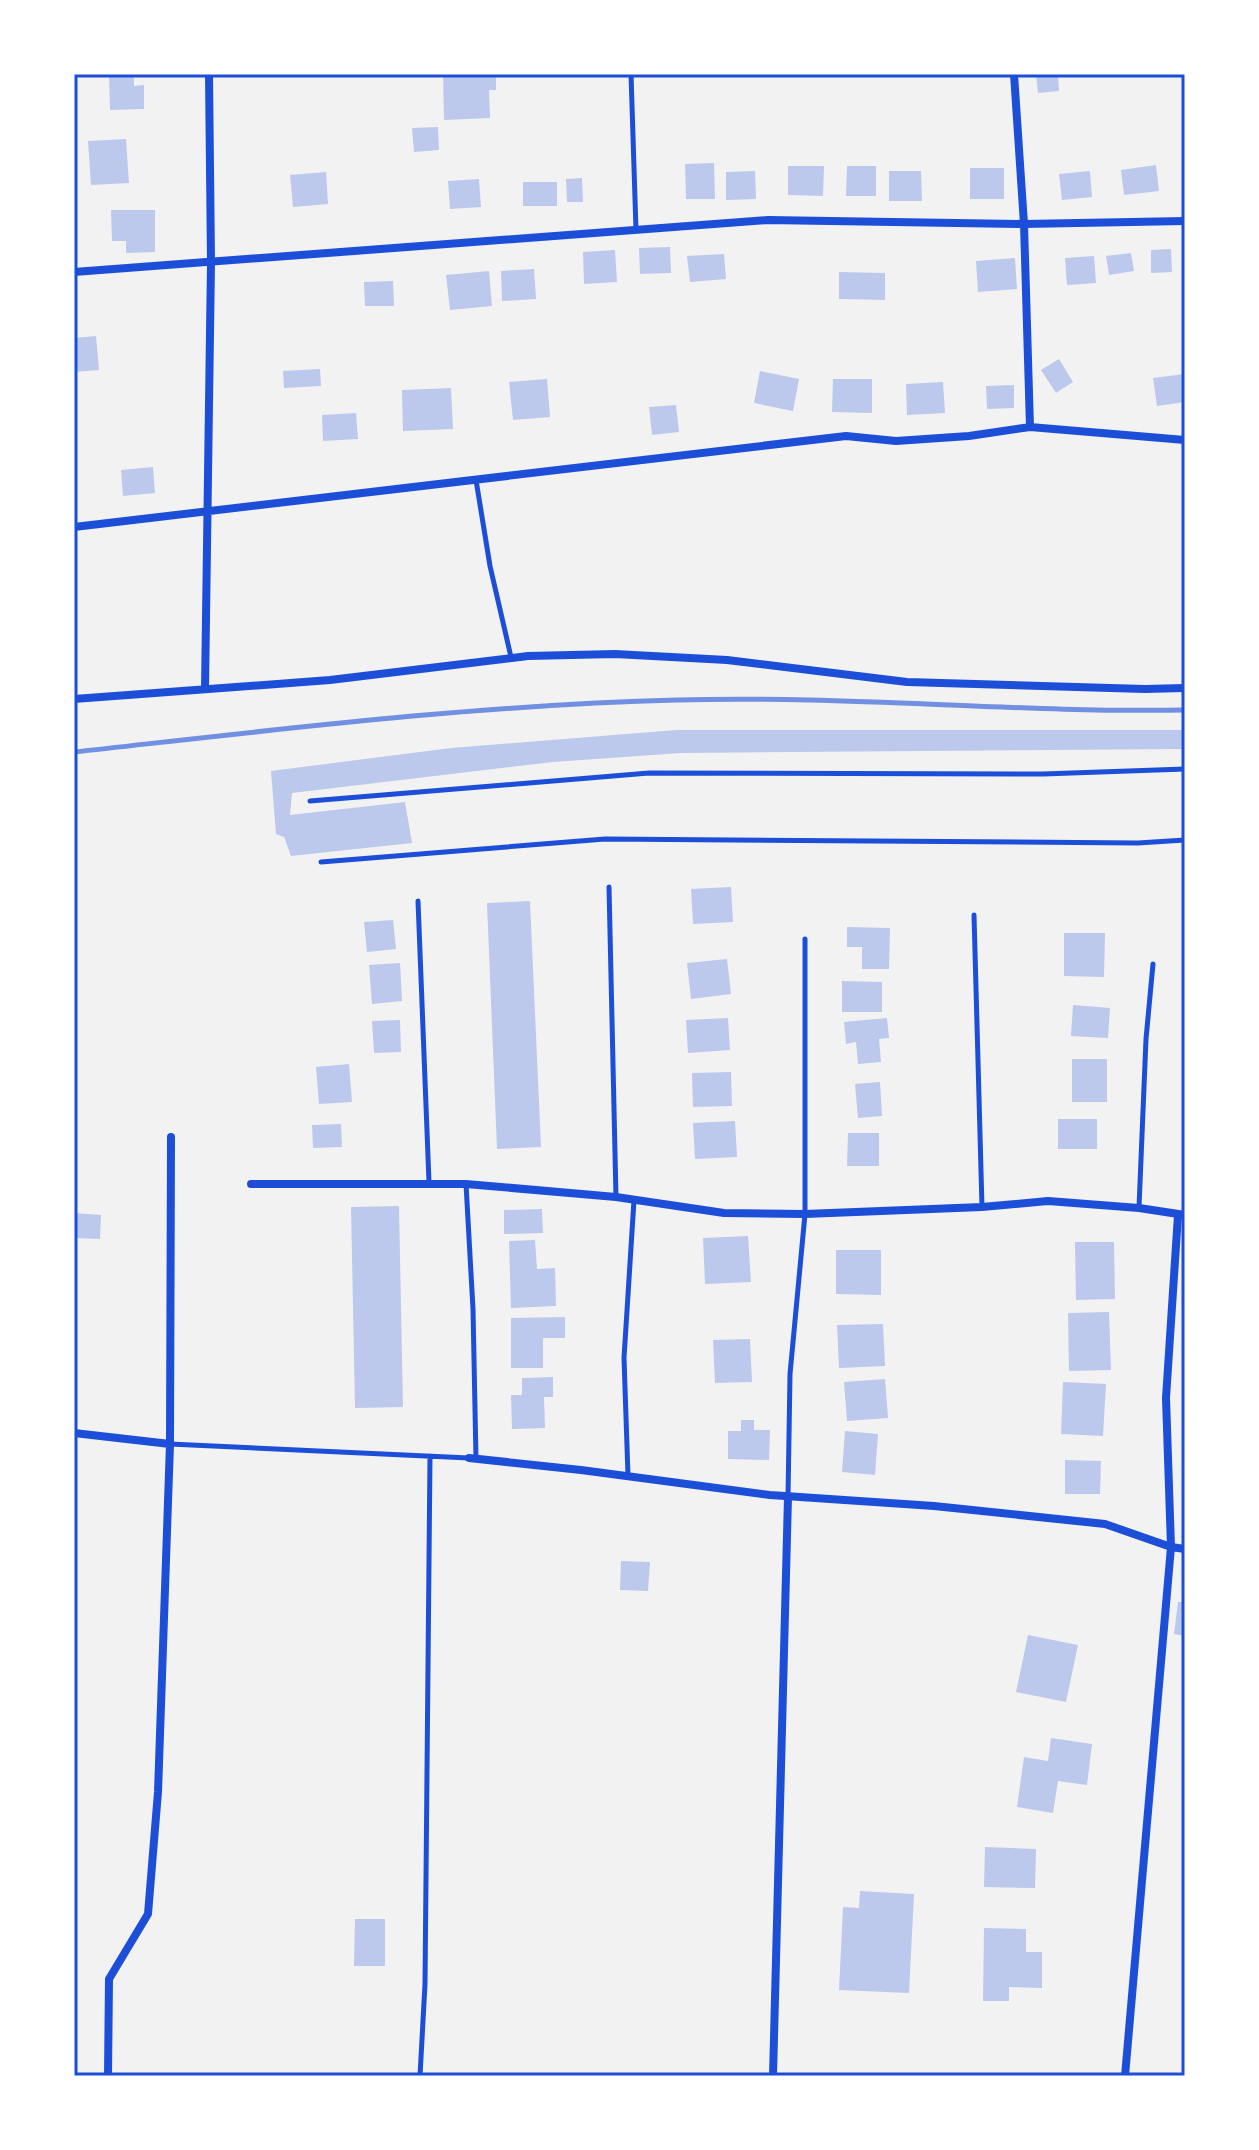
<svg xmlns="http://www.w3.org/2000/svg" width="1259" height="2150" viewBox="0 0 1259 2150" font-family="'Noto Sans',sans-serif">
<style>
.building{fill:#bdc9ec}
.lines{fill:none;stroke-linecap:round;stroke-linejoin:round}
.service{stroke:#1d4ed8;stroke-width:5}
.minor{stroke:#1d4ed8;stroke-width:8}
.rail{stroke:#7290e2;stroke-width:5}
.neatline{fill:none;stroke:#1d4ed8;stroke-width:3}
</style>
<rect width="100%" height="100%" fill="#f2f2f2"/>
<path class="building" d="M 443,74 L 496,74 L 496,90 L 489,90 L 490,118 L 444,120 Z
M 1036,74 L 1058,74 L 1059,91 L 1038,93 Z
M 109,76 L 134,76 L 134,86 L 144,85 L 144,109 L 110,110 Z
M 438,127 L 439,150 L 414,152 L 412,128 Z
M 126,139 L 129,183 L 91,185 L 88,141 Z
M 714,163 L 715,199 L 686,199 L 685,164 Z
M 1156,165 L 1159,191 L 1124,195 L 1121,170 Z
M 788,166 L 824,166 L 823,196 L 788,195 Z
M 847,166 L 876,166 L 876,196 L 846,196 Z
M 970,168 L 1004,168 L 1004,199 L 970,199 Z
M 755,171 L 756,199 L 726,200 L 726,172 Z
M 889,171 L 921,171 L 922,201 L 889,201 Z
M 1090,171 L 1092,197 L 1062,200 L 1059,174 Z
M 326,172 L 328,204 L 293,207 L 290,175 Z
M 582,178 L 583,202 L 567,202 L 566,179 Z
M 479,179 L 481,207 L 450,209 L 448,181 Z
M 523,182 L 557,182 L 557,206 L 523,206 Z
M 111,210 L 155,210 L 155,252 L 126,253 L 126,241 L 112,241 Z
M 670,247 L 671,273 L 640,274 L 639,248 Z
M 1171,249 L 1172,272 L 1151,273 L 1151,250 Z
M 615,250 L 617,282 L 584,284 L 583,252 Z
M 1131,253 L 1134,271 L 1109,275 L 1106,256 Z
M 724,254 L 726,279 L 690,282 L 687,256 Z
M 1094,256 L 1096,283 L 1067,285 L 1065,258 Z
M 1015,258 L 1017,289 L 978,292 L 976,261 Z
M 534,269 L 536,299 L 502,301 L 501,271 Z
M 489,271 L 492,306 L 450,310 L 446,275 Z
M 839,272 L 885,273 L 885,300 L 839,299 Z
M 393,281 L 394,306 L 365,306 L 364,282 Z
M 96,336 L 99,370 L 74,372 L 74,338 Z
M 1059,359 L 1073,382 L 1056,393 L 1041,370 Z
M 320,369 L 321,386 L 284,388 L 283,371 Z
M 760,371 L 799,379 L 793,411 L 754,403 Z
M 1185,374 L 1185,402 L 1157,406 L 1153,378 Z
M 547,379 L 550,417 L 513,420 L 509,382 Z
M 833,379 L 872,379 L 872,413 L 832,412 Z
M 943,382 L 945,413 L 907,415 L 906,384 Z
M 1014,385 L 1014,408 L 987,409 L 986,386 Z
M 451,388 L 453,429 L 403,431 L 402,390 Z
M 676,405 L 679,432 L 652,435 L 649,407 Z
M 356,413 L 358,439 L 323,441 L 322,415 Z
M 153,467 L 155,493 L 123,496 L 121,470 Z
M 676,730 L 1185,730 L 1185,749 L 681,753 L 553,762 L 292,793 L 290,815 L 405,802 L 412,843 L 291,856 L 284,837 L 276,834 L 271,771 L 451,748 Z
M 731,887 L 733,922 L 693,924 L 691,889 Z
M 530,901 L 541,1147 L 497,1149 L 487,903 Z
M 393,920 L 396,949 L 367,952 L 364,922 Z
M 847,927 L 890,928 L 889,969 L 862,969 L 862,947 L 847,947 Z
M 1064,933 L 1105,933 L 1104,977 L 1064,976 Z
M 727,959 L 731,994 L 691,999 L 687,963 Z
M 400,963 L 402,1001 L 372,1004 L 369,965 Z
M 842,981 L 882,982 L 882,1012 L 842,1012 Z
M 1073,1005 L 1110,1008 L 1108,1038 L 1071,1036 Z
M 728,1018 L 730,1050 L 688,1053 L 686,1020 Z
M 887,1018 L 889,1038 L 879,1039 L 881,1062 L 858,1064 L 856,1042 L 846,1044 L 844,1022 Z
M 400,1020 L 401,1052 L 374,1053 L 372,1021 Z
M 1072,1059 L 1107,1059 L 1107,1102 L 1072,1102 Z
M 349,1064 L 352,1102 L 319,1104 L 316,1067 Z
M 731,1072 L 732,1106 L 693,1107 L 692,1073 Z
M 880,1082 L 882,1116 L 858,1118 L 855,1084 Z
M 1058,1119 L 1097,1119 L 1097,1149 L 1058,1149 Z
M 735,1121 L 737,1157 L 695,1159 L 693,1123 Z
M 341,1124 L 342,1147 L 313,1148 L 312,1125 Z
M 848,1133 L 879,1133 L 879,1166 L 847,1166 Z
M 399,1206 L 403,1407 L 355,1408 L 351,1207 Z
M 542,1209 L 543,1233 L 504,1234 L 504,1210 Z
M 74,1213 L 101,1215 L 100,1239 L 74,1238 Z
M 748,1236 L 751,1282 L 705,1284 L 703,1238 Z
M 535,1240 L 537,1269 L 555,1268 L 556,1306 L 511,1308 L 509,1241 Z
M 1075,1242 L 1114,1242 L 1115,1299 L 1076,1300 Z
M 836,1250 L 881,1250 L 881,1295 L 836,1294 Z
M 1109,1312 L 1111,1370 L 1069,1371 L 1068,1313 Z
M 565,1317 L 565,1338 L 543,1338 L 543,1368 L 511,1368 L 511,1318 Z
M 883,1324 L 885,1366 L 839,1368 L 837,1325 Z
M 750,1339 L 752,1382 L 715,1383 L 713,1340 Z
M 553,1377 L 553,1397 L 544,1397 L 545,1428 L 512,1429 L 511,1395 L 522,1395 L 522,1378 Z
M 885,1379 L 888,1418 L 847,1421 L 844,1382 Z
M 1063,1382 L 1106,1384 L 1103,1436 L 1061,1434 Z
M 741,1420 L 754,1420 L 754,1430 L 770,1430 L 769,1460 L 728,1459 L 728,1431 L 741,1431 Z
M 845,1431 L 878,1434 L 875,1475 L 842,1472 Z
M 1065,1460 L 1101,1461 L 1100,1494 L 1065,1494 Z
M 621,1561 L 650,1562 L 648,1591 L 620,1590 Z
M 1178,1602 L 1185,1602 L 1185,1636 L 1174,1634 Z
M 1028,1635 L 1078,1645 L 1066,1702 L 1016,1692 Z
M 1051,1738 L 1092,1744 L 1087,1785 L 1058,1781 L 1053,1813 L 1017,1807 L 1024,1757 L 1048,1761 Z
M 985,1847 L 1036,1849 L 1035,1888 L 984,1887 Z
M 860,1891 L 914,1894 L 909,1993 L 839,1990 L 843,1907 L 859,1908 Z
M 355,1919 L 385,1919 L 385,1966 L 354,1966 Z
M 984,1928 L 1026,1929 L 1026,1952 L 1042,1952 L 1042,1988 L 1009,1987 L 1009,2001 L 983,2001 Z"/>
<g class="lines">
<path class="service" d="M 631,74 L 636,230
M 476,480 L 490,566 L 511,657
M 310,801 L 649,773 L 1043,774 L 1185,769
M 321,862 L 605,839 L 1138,843 L 1185,840
M 609,887 L 616,1197
M 418,901 L 429,1182
M 974,915 L 982,1207
M 466,1184 L 473,1309 L 476,1459
M 1139,1207 L 1146,1039 L 1153,964
M 170,1444 L 469,1458
M 628,1476 L 624,1358 L 634,1200
M 788,1497 L 790,1374 L 805,1214 L 805,939
M 420,2076 L 425,1984 L 430,1456"/>
<path class="minor" d="M 1014,74 L 1024,224 L 1030,427
M 74,272 L 768,220 L 1024,224 L 1185,221
M 74,527 L 846,436 L 896,441 L 969,436 L 1030,427 L 1185,440
M 205,689 L 211,262 L 209,74
M 74,699 L 330,680 L 528,656 L 615,654 L 727,660 L 907,682 L 1145,689 L 1185,688
M 251,1184 L 466,1184 L 616,1197 L 724,1213 L 805,1214 L 982,1207 L 1048,1201 L 1139,1208 L 1185,1215
M 74,1433 L 170,1444
M 469,1458 L 581,1470 L 770,1495 L 934,1506 L 1105,1524 L 1171,1547 L 1185,1549
M 108,2076 L 109,1979 L 148,1914 L 158,1792 L 170,1444 L 171,1137
M 773,2076 L 788,1497
M 1125,2076 L 1171,1547 L 1166,1398 L 1178,1215"/>
<path class="rail" d="M 74,752 C 274,730 475,705 677,700 C 846,695 1016,713 1185,710"/>
</g>
<rect width="1259" height="2150" fill="none" stroke="#ffffff" stroke-width="152"/>
<rect x="76" y="76" width="1107" height="1998" class="neatline"/>
</svg>
